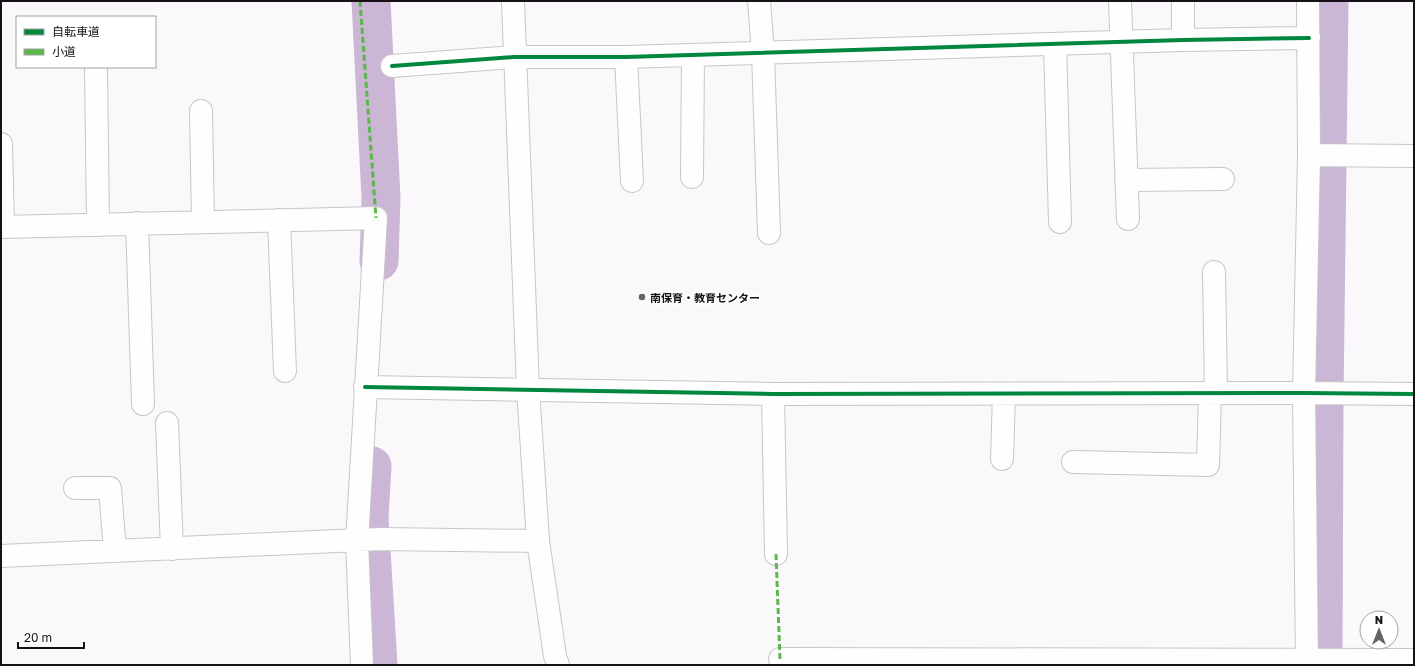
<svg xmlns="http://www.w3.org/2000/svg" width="1415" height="666" viewBox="0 0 1415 666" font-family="'Golos Text','Noto Sans JP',sans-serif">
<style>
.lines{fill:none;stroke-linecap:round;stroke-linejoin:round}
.river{stroke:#ccb6d6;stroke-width:39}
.minor-casing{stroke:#c8c5c9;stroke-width:24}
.tertiary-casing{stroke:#c8c5c9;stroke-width:24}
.minor{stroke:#fefeff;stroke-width:22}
.tertiary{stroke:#fefeff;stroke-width:22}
.quiet{stroke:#58b947;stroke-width:3;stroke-dasharray:6 3;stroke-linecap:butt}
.cycleway-casing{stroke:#fff;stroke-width:6}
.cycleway{stroke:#00873e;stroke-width:4}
.poi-dot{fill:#666266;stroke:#fff;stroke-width:1.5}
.labels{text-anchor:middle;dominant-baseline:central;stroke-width:4;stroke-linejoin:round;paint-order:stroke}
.poi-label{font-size:11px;font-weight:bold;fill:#151116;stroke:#fff;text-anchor:start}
</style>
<rect width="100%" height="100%" fill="#fbf8fc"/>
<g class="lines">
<path class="river" d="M 371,1 L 381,198 L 379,261
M 372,466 L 369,518 L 378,665
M 1323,665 L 1324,400 L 1329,1"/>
<defs>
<path id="minor" d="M 759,1 L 763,53 L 769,233
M 1120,1 L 1128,219
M 1183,1 L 1183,40
M 1055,44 L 1060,222
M 626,57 L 632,181
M 392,66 L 514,57 L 626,57 L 1183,40 L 1309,38
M 96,67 L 98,225
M 201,111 L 203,222
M 1,144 L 3,227
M 1309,155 L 1414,156
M 692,177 L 693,55
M 1126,180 L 1223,179
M 279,220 L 285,371
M 137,223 L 143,404
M 1,227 L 376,218 L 357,541 L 362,665
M 1214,272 L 1216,393
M 365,387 L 773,394 L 1304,393 L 1414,394
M 773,394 L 776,554
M 167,423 L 172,549
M 1002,459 L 1004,394
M 1073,462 L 1208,465 L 1210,393
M 75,488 L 110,488 L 115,551
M 1,556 L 381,539 L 538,541
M 780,659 L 1414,660
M 1307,665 L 1304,393 L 1309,155 L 1308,1"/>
<path id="tertiary" d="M 513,1 L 528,389 L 538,541 L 555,656 L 558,665"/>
</defs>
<use href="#minor" class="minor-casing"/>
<use href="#tertiary" class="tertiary-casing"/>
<use href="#minor" class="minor"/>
<use href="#tertiary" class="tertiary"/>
<path class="quiet" d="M 360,1 L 376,218
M 776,554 L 780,659"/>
<defs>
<path id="cycleway" d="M 392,66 L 514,57 L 626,57 L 1183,40 L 1309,38
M 365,387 L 773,394 L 1304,393 L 1414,394"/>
</defs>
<use href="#cycleway" class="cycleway-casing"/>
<use href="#cycleway" class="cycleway"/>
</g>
<circle class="poi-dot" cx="642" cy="297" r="4"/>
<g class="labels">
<g class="poi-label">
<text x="650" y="297">南保育・教育センター</text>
</g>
</g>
<rect width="1415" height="666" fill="none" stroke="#151116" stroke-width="4"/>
<rect x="16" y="16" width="140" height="52" fill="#ffffff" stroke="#a1a0a2"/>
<rect x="24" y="29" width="20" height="6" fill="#00873e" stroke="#a1a0a2"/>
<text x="52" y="36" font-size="12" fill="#151116">自転車道</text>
<rect x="24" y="49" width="20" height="6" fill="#58b947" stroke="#a1a0a2"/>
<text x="52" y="56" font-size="12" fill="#151116">小道</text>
<g transform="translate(1379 630)"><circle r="19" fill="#ffffff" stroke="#a1a0a2"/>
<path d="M0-3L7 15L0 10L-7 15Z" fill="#666266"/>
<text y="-6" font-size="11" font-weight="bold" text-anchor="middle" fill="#151116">N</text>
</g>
<path d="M18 642v6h66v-6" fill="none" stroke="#151116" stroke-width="2"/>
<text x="24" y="642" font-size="12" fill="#151116" stroke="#ffffff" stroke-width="3" paint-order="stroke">20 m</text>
</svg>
